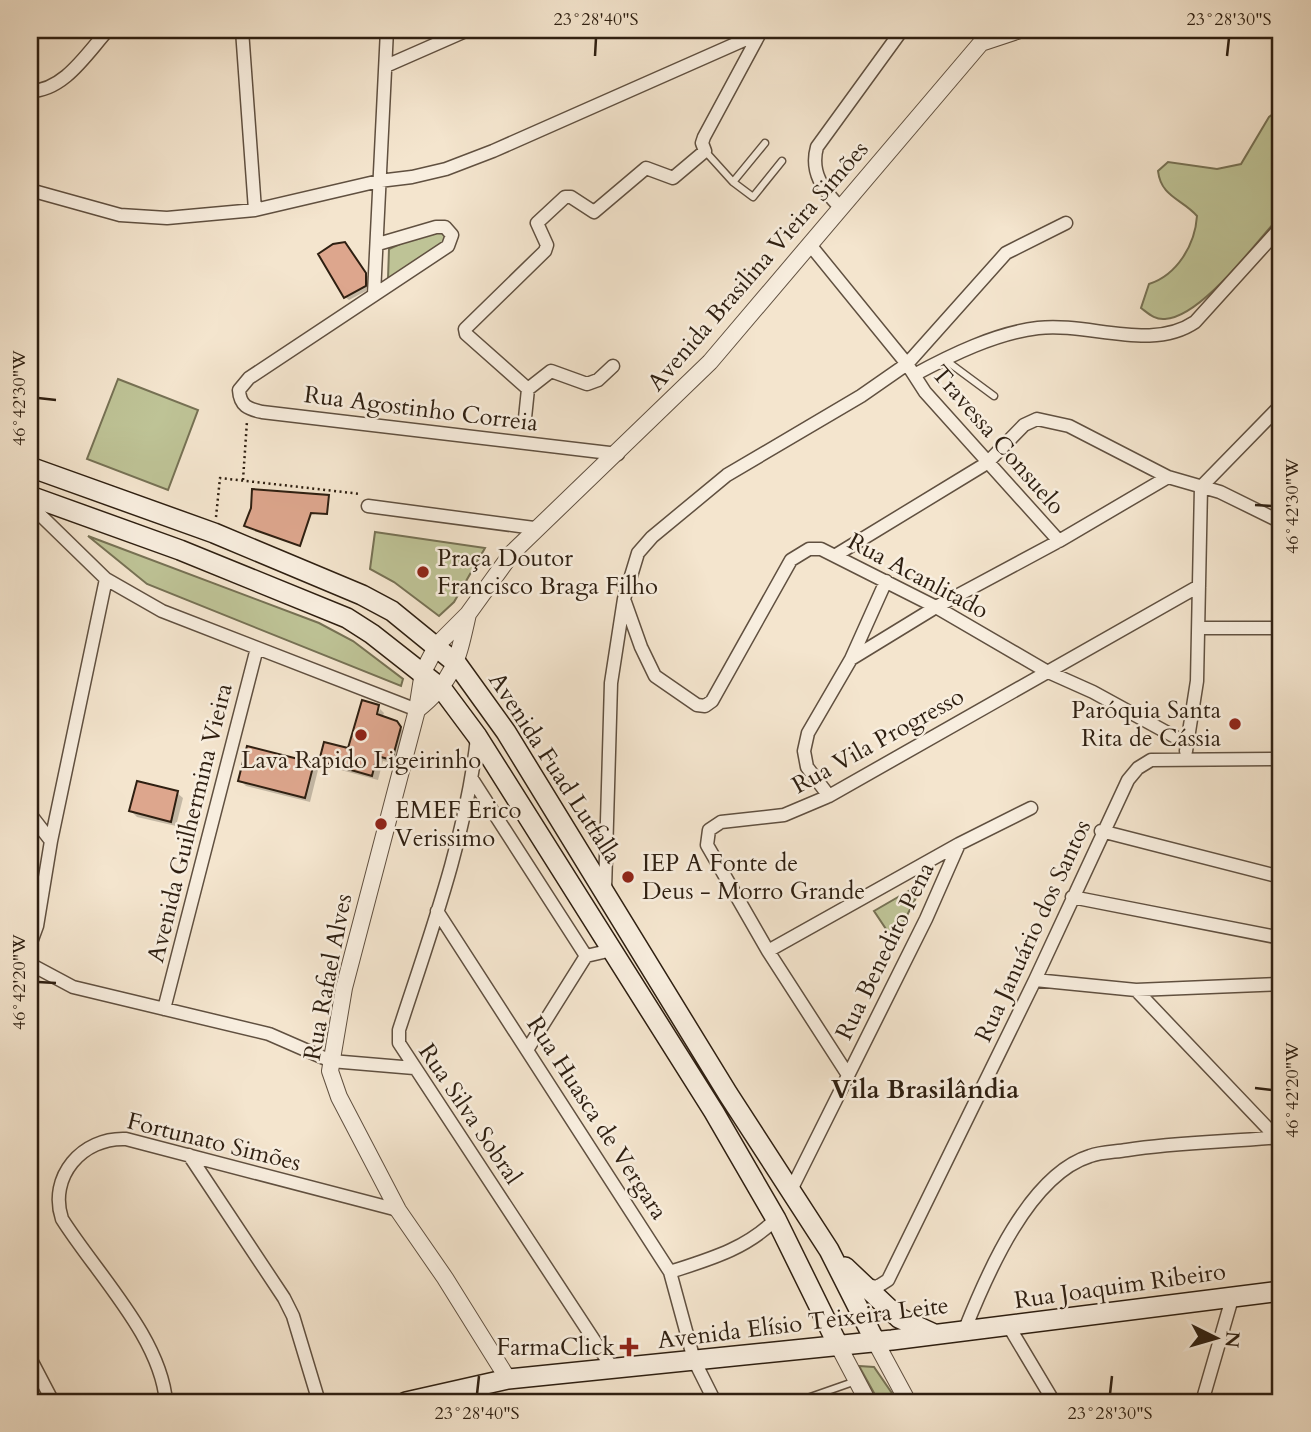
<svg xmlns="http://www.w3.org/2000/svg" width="1311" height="1432" viewBox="0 0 1311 1432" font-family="Cardo,serif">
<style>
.green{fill:#bec396;stroke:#767154;stroke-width:2}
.shadow{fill:#0003}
.building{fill:#dda68d;stroke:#2e1f11;stroke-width:2}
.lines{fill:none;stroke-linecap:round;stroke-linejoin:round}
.service-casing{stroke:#605040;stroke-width:9}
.minor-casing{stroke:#605040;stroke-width:15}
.tertiary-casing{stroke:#605040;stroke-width:18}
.secondary-casing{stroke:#2e1f11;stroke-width:22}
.path{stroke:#2e1f11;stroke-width:2.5;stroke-dasharray:2 3.5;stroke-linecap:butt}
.service{stroke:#f8eedf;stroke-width:6}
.minor{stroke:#f8eedf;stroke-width:12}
.tertiary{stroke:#f8eedf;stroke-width:16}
.secondary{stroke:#f8eedf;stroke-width:19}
.ticks{fill:none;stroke:#2e1f11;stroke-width:2.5}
.poi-dot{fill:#8f2418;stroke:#f8eedf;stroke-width:2.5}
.labels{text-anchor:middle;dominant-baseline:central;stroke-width:5;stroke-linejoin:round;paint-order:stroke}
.street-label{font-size:24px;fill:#2e1f11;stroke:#f8eedf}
.poi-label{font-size:24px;fill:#2e1f11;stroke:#f8eedf;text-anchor:start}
.neighbourhood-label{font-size:26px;font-weight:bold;fill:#2e1f11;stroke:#f8eedf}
.neatline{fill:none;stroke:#2e1f11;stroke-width:2.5}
.ticks-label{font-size:18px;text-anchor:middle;fill:#2e1f11}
</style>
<rect width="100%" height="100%" fill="#f4e5ce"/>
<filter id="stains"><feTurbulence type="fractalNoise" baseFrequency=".00286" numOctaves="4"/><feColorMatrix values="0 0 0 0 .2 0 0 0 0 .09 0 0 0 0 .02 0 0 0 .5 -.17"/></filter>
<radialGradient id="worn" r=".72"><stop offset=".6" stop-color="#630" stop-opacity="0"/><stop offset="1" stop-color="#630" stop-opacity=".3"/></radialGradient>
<path class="green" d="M 1281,108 L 1281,215 C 1256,242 1202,317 1165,319 C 1155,320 1149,314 1141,308 L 1149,284 C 1177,275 1195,245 1197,216 C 1182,199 1161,197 1158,171 L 1168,162 L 1217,169 L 1241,164 L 1269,117 Z
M 431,230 L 443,230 L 447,242 L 388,279 L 389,249 Z
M 118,379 L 198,410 L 168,490 L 87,459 Z
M 375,532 L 485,548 L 454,602 L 439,616 L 394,582 L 370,569 Z
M 88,536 L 319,623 L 353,641 L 403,679 L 401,686 L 147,584 Z
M 924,882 L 894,941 L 874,911 Z
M 859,1366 L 874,1367 L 898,1402 L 879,1402 Z"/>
<path class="shadow" d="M 348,248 L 369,278 L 366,291 L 349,300 L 345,297 Z
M 328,497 L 328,515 L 312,513 L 301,546 L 247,527 Z
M 363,702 L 379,708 L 373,722 L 376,723 L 380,709 L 384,713 L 382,718 L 396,723 L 406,734 L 397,764 L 383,761 L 378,780 L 326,766 L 321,760 L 325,744 L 350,751 Z
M 313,764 L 318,770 L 310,802 L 246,786 L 240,780 Z
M 177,793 L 183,798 L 176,826 L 137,817 L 131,811 Z"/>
<path class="building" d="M 345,242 L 366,273 L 366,286 L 344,298 L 318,254 L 333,244 Z
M 252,489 L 329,495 L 327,514 L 311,513 L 300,546 L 244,526 L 251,508 Z
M 362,700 L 379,705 L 377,714 L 397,721 L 401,727 L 392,760 L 377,756 L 372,776 L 319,761 L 324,742 L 348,748 Z
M 247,746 L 314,763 L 305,798 L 238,781 Z
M 137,781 L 178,791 L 171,822 L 129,811 Z"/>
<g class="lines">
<defs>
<path id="service" d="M 705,151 L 733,182 L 753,197 L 782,161
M 733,182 L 765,143
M 944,359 L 994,396
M 796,1402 L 856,1381"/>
<path id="minor" d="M 242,30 L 255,210
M 386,66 L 468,30
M 30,91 C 64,91 87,53 108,30
M 30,190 L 120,215 L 167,218 L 255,210 L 379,181 L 412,177 L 446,169 L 493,151 L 760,33
M 840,207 C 823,190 810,172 817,147 L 902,30
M 378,244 L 436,227 L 445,227 L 452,235 L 448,246 L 249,378 L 239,390 C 240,406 248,409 262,412 L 618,454
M 811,246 L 907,364 L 925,392 L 1059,541
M 374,294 L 387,30
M 613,366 L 598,380 L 587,384 L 551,371 L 528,389 L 466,334 L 465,329 L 545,251 L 547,245 L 537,223 L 565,197 L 571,197 L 594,212 L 646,168 L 673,178 L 705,151 L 702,143 L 704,137 L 760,33
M 914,375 C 951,355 996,333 1038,328 C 1089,322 1151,352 1195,322 L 1281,227
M 525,418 L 528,389
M 1201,487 L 1281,405
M 30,505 L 106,579 L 162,611 L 417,710
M 368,506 L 534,528
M 836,555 L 987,463 L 1024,425 L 1037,419 L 1069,426 L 1168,477 L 1220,492 L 1281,522
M 625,602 L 641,647 L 655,676 L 697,705 L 705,706 L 712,701 L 791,560 L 809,549 L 821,549 L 936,607 L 1046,671 L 1093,692 L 1188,744
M 1200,628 L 1281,628
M 851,659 L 936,607 L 1059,541 L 1168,477
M 477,738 C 466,837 430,935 399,1030 L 399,1043 L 613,1369
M 1186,751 L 1197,681 L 1201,487
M 472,779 L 586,956 L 612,950
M 829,796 L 807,767 L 804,751 L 808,733 L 851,659 L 886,581
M 30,814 L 51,841
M 1101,831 L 1281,877
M 605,890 L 611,683 L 624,599 L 638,553 L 652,537 L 727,475 L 861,396 L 907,364 L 1006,253 L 1066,223
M 1072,897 L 1281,938
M 437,911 L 670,1272 L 694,1360 L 715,1402
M 30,945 L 37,926 L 51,841 L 106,579
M 768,951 L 959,844 L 1031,808
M 30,964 L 73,987 L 269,1034 L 331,1061 L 414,1068
M 1035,980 L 1136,990 L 1281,984
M 1136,990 L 1277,1138
M 164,1009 L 257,648
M 527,1050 L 586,956
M 848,1075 L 768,951 L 707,845 L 709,830 L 721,822 L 784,815 L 829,796 L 1199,586
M 189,1155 L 284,1298 L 293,1316 L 319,1402
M 791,1190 L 926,919 L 959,844
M 670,1272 C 710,1259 746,1249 776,1219
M 865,1285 L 877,1287 L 888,1280 L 1035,980 L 1128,780 L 1138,768 L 1151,760 L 1281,759
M 1008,1325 L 1054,1402
M 965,1329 C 987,1274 1029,1175 1090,1156 C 1101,1152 1115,1152 1127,1150 C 1178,1142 1230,1142 1281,1137
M 30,1358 L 53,1402
M 166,1402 C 161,1338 96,1273 62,1219 C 48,1177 82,1137 126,1139 L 398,1210
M 1202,1402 L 1233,1295"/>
<path id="tertiary" d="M 417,710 C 455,680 458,658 468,614
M 875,1341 L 908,1402
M 838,1345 L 868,1402
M 508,1379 L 445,1278 L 398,1210 L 339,1097 L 330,1071 L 344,988 L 417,710 L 423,672 L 437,645 L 468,614 L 512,553 L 710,362 L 981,43 L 1020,30"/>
<path id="secondary" d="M 30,467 L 214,533 L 362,595 L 392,611 L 457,664 L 506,732 L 728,1094 L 829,1250 L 875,1341
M 30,496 L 180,550 L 347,618 L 372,634 L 442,689 L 477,736 L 714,1112 L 776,1219 L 838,1345
M 845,1267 L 899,1318 L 934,1334
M 406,1402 L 508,1379 L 892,1340 L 1281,1291"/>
</defs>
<use href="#service" class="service-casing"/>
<use href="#minor" class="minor-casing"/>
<use href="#tertiary" class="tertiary-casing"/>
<use href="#secondary" class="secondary-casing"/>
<path class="path" d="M 243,480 L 247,421
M 216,517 L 220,478 L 361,494"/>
<use href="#service" class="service"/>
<use href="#minor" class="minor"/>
<use href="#tertiary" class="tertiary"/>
<use href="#secondary" class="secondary"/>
</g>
<path class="ticks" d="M 595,56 L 596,38M 1227,56 L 1229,38M 38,398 L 56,400M 1255,505 L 1272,506M 38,982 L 56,983M 1255,1088 L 1272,1090M 477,1394 L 479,1376M 1110,1394 L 1112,1376"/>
<g class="poi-dot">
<circle cx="423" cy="572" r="7"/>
<circle cx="1235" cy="724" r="7"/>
<circle cx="361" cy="735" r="7"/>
<circle cx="381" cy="824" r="7"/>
<circle cx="628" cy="877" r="7"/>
<path d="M625.5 1336.5h7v7h7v7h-7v7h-7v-7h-7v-7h7z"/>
</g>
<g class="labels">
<g class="street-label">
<text transform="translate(758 266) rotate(-49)">Avenida Brasilina Vieira Simões</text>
<text transform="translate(421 409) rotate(7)">Rua Agostinho Correia</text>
<text transform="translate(998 440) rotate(49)">Travessa Consuelo</text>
<text transform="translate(918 576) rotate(28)">Rua Acanlitado</text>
<text transform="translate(878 741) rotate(-29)">Rua Vila Progresso</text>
<text transform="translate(555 768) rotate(57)">Avenida Fuad Lutfalla</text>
<text transform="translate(190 823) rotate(-76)">Avenida Guilhermina Vieira</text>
<text transform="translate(1033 931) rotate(-65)">Rua Januário dos Santos</text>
<text transform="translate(885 951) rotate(-64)">Rua Benedito Pena</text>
<text transform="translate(328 977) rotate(-79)">Rua Rafael Alves</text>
<text transform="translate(470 1114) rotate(56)">Rua Silva Sobral</text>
<text transform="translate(597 1118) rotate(57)">Rua Huasca de Vergara</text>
<text transform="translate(214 1142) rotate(14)">Fortunato Simões</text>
<text transform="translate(1120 1286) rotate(-8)">Rua Joaquim Ribeiro</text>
<text transform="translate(803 1323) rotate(-7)">Avenida Elísio Teixeira Leite</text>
</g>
<g class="poi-label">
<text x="437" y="558">Praça Doutor<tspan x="437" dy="28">Francisco Braga Filho</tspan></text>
<text x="1221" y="710" text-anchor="end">Paróquia Santa<tspan x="1221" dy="28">Rita de Cássia</tspan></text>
<text x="361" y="760" text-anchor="middle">Lava Rapido Ligeirinho</text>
<text x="395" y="810">EMEF Erico<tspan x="395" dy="28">Verissimo</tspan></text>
<text x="642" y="863">IEP A Fonte de<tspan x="642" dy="28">Deus - Morro Grande</tspan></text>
<text x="615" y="1347" text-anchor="end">FarmaClick</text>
</g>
<g class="neighbourhood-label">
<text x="925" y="1089">Vila Brasilândia</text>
</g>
</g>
<rect width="1311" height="1432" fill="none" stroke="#f4e5ce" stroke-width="77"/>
<g transform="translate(1216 1338) rotate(95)" stroke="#f8eedf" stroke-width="5" paint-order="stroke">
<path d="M0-5L12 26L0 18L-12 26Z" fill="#2e1f11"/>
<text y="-10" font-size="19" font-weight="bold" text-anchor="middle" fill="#2e1f11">N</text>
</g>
<rect x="38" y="38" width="1234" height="1356" class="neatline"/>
<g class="ticks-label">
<text x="596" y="25">23°28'40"S</text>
<text x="1229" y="25">23°28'30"S</text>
<text transform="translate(19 398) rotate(-90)" y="6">46°42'30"W</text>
<text transform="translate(1292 506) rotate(-90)" y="6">46°42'30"W</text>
<text transform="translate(19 982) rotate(-90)" y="6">46°42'20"W</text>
<text transform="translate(1292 1090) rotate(-90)" y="6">46°42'20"W</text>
<text x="477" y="1419">23°28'40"S</text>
<text x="1110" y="1419">23°28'30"S</text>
</g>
<rect width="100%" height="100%" filter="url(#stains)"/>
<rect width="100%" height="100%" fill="url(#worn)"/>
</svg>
